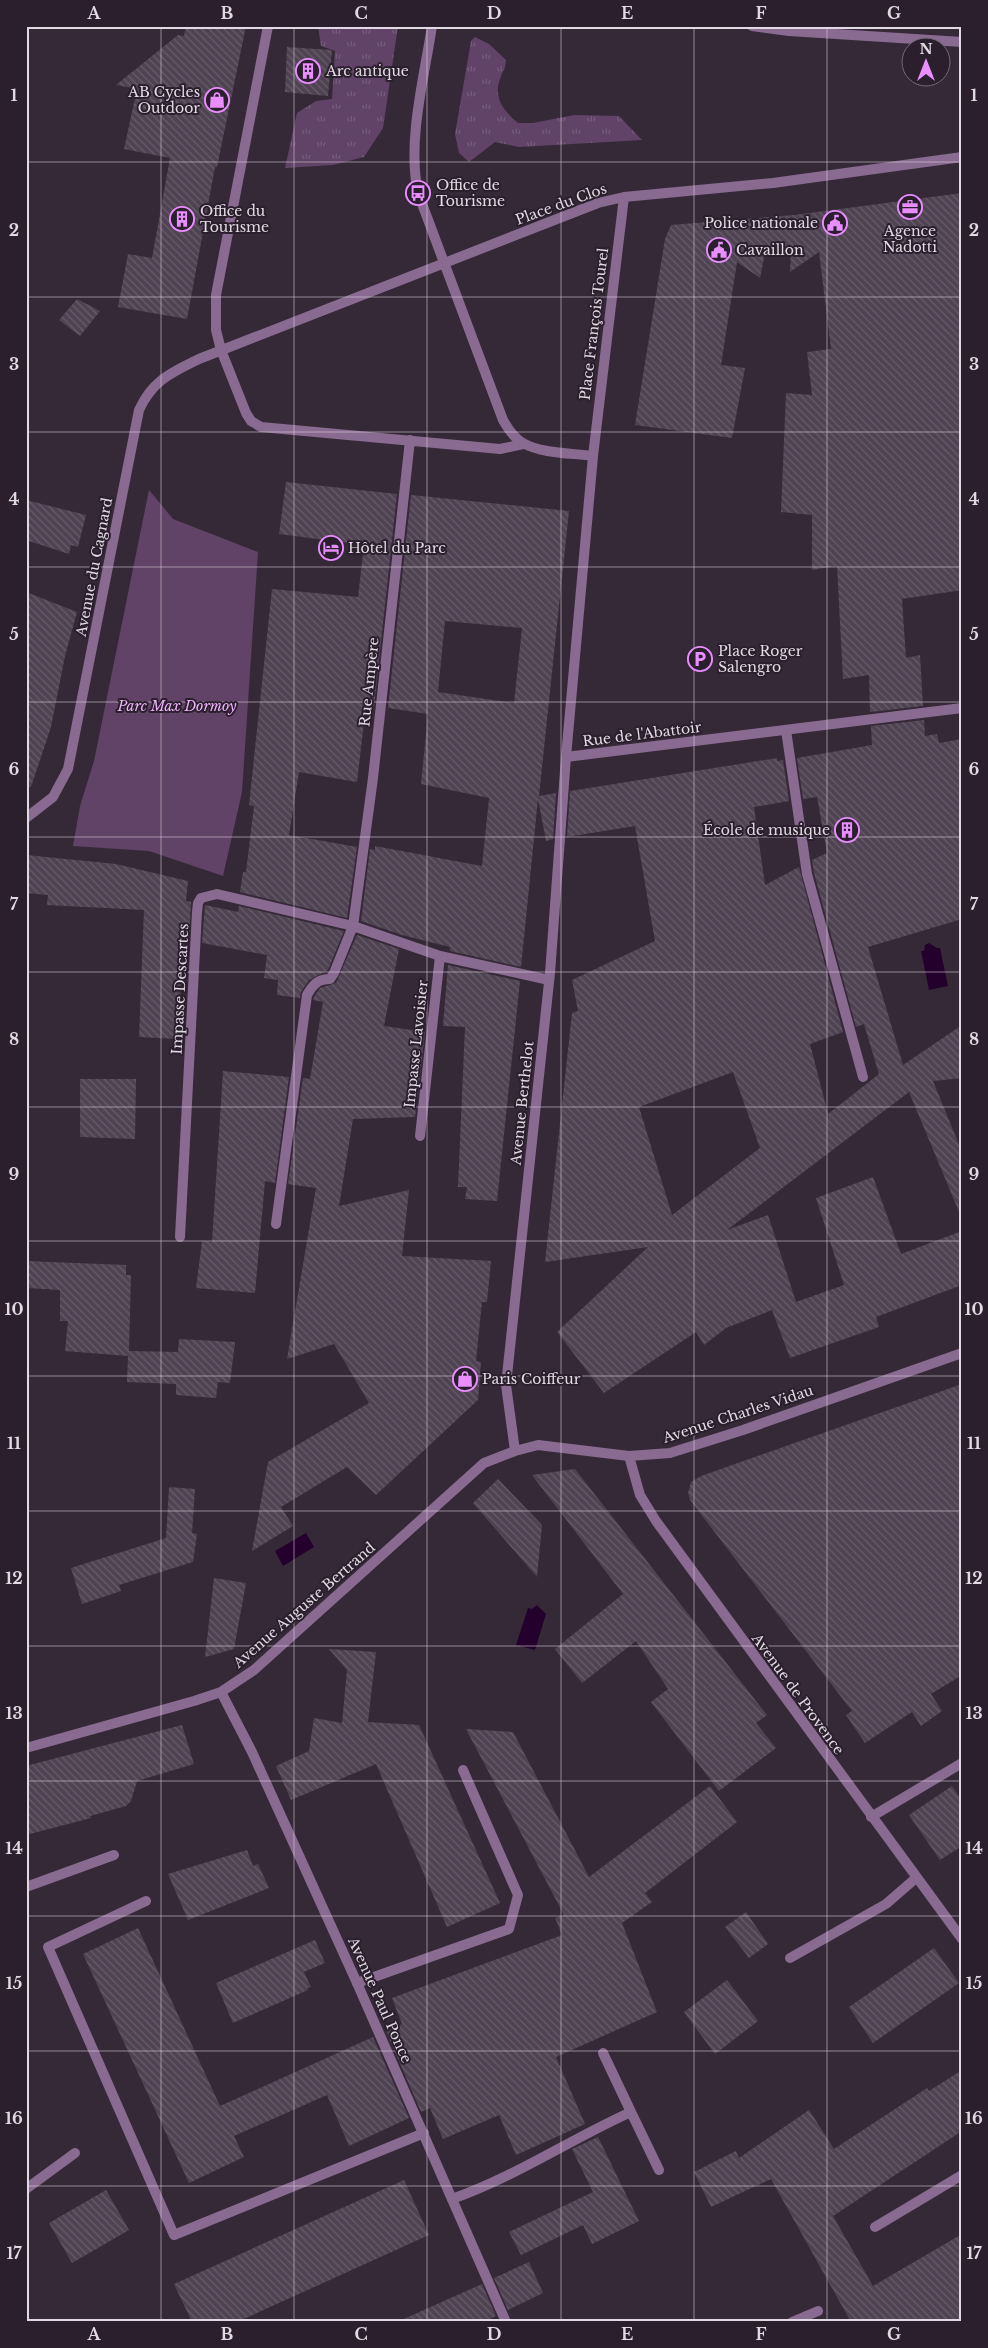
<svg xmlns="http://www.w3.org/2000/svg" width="988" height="2348" viewBox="0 0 988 2348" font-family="'Libre Baskerville',serif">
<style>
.grass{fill:url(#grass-tufts)}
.park{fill:#604367}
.water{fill:#24002c}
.building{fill:url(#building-back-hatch);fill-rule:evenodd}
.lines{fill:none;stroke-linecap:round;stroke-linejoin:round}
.service{stroke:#896a90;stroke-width:10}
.minor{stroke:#896a90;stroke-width:10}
.grid{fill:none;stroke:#e1d9e3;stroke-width:1;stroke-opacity:0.55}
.labels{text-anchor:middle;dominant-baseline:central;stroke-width:4;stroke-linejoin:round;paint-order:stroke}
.poi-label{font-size:14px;fill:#e1d9e3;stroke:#2b1f2e;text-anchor:start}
.street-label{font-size:14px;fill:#e1d9e3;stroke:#2b1f2e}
.park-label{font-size:14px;font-style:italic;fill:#eeb1fc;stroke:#2b1f2e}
.neatline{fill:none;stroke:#e1d9e3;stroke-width:2}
.grid-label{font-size:16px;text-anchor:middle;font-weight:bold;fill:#e1d9e3}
</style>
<defs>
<pattern id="grass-tufts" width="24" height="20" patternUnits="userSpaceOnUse" patternTransform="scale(1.25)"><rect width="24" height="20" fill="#604367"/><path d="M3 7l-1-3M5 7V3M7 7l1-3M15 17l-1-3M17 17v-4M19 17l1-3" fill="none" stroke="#765e7d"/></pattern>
<pattern id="building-back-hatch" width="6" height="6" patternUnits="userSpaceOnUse" patternTransform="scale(1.25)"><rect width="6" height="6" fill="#4f4252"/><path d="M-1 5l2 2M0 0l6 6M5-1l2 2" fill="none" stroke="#685d6b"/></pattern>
</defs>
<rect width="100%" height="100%" fill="#352938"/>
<path class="grass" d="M 318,26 L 398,26 L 383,128 L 364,157 L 333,165 L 285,168 L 297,113 L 316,101 L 332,99 L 335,51 L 321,46 Z
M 475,37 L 489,44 L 506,60 C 506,68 502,72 500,79 C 493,98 504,111 518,123 L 533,123 L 574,115 L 619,116 L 642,140 L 519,147 L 495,142 L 469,162 L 459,153 L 455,134 L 471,41 Z"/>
<path class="park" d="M 149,490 L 173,519 L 258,552 L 242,792 L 223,876 L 149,851 L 73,846 L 80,806 L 94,761 Z"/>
<path class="water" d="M 929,943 L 937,948 L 940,948 L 948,986 L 929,990 L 921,951 L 924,951 L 925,945 Z
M 306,1533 L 314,1547 L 283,1566 L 275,1551 Z
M 537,1605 L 546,1614 L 535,1650 L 516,1645 L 528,1608 L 532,1609 Z"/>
<path class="building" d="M 186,26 L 246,26 L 217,167 L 215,167 L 187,319 L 118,307 L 128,254 L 152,258 L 170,158 L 124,149 L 137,89 L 116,85 L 178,35 L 184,36 Z
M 287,47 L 332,50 L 328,96 L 285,92 Z
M 962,193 L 962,590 L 902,599 L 906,658 L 920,655 L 923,706 L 870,712 L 869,675 L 843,679 L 837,566 L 812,570 L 812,515 L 781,512 L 786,393 L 812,395 L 807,352 L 831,349 L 819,252 L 790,272 L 791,251 L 766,248 L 760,278 L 737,262 L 721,365 L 745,368 L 732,438 L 635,425 L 665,239 L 671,225 L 794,215 Z
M 77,299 L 100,311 L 80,336 L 59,320 Z
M 286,482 L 397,494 L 374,706 L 366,705 L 357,782 L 299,772 L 289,835 L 357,847 L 347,918 L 240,892 L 243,872 L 246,872 L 254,806 L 249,805 L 272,589 L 358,597 L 364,545 L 279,534 Z
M 411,495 L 569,511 L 539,796 L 556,793 L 553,839 L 546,841 L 538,799 L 521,967 L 450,951 L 450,947 L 402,935 L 361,921 L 370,849 L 375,850 L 375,846 L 482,866 L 489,798 L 421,784 L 428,714 L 388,708 ZM 445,621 L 522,628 L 514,703 L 438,692 Z
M 26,500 L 86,515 L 78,547 L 71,545 L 69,554 L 26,540 Z
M 26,592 L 77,612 L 65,656 L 51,727 L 31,787 L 26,786 Z
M 924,720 L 925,736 L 937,734 L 939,743 L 962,739 L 962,919 L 868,947 L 903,1065 L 962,1025 L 962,1078 L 933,1081 L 962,1152 L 962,1219 L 909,1092 L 727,1230 L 768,1215 L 796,1302 L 844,1285 L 816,1198 L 873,1177 L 901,1254 L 962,1231 L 962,1285 L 876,1317 L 879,1327 L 790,1358 L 772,1310 L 726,1328 L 704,1345 L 696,1332 L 604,1393 L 557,1332 L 648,1247 L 545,1262 L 572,1013 L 578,1011 L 572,980 L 655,941 L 635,826 L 567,837 L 570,791 L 777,758 L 777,761 L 783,760 L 789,801 L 754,807 L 765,885 L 799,867 L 843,1032 L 810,1044 L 828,1114 L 879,1074 L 864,1024 L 856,1027 L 814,873 L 812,860 L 827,853 L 817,797 L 803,799 L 797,758 L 872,745 L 871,726 ZM 733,1072 L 760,1148 L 672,1215 L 639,1107 Z
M 26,855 L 116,864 L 188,881 L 186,901 L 191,902 L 189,941 L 184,940 L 177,1039 L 139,1037 L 144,910 L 47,905 L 48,895 L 26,893 Z
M 205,905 L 238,912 L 239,906 L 344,931 L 328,970 L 309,980 L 301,992 L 300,998 L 277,995 L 278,980 L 264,978 L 267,955 L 202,943 Z
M 357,935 L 399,949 L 384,1026 L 425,1032 L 415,1117 L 353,1119 L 339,1206 L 409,1190 L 402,1256 L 491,1261 L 487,1302 L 482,1302 L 476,1361 L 481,1362 L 478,1400 L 376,1495 L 347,1467 L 281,1507 L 293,1526 L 252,1551 L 268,1462 L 369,1403 L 334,1344 L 287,1359 L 316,1188 L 288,1184 L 303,1078 L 310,1079 L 323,1002 L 313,1000 L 314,997 L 320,988 L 336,983 Z
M 448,965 L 520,981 L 497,1201 L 465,1199 L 467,1187 L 458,1187 L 465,1027 L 443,1026 Z
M 223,1071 L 289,1077 L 275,1183 L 265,1181 L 255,1293 L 196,1288 L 202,1241 L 212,1242 Z
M 80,1079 L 136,1079 L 135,1139 L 80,1137 Z
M 26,1261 L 126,1265 L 126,1275 L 131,1275 L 129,1351 L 178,1352 L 179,1339 L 235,1342 L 230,1383 L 218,1382 L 216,1398 L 176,1395 L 176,1384 L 127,1382 L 128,1356 L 65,1351 L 68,1321 L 60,1321 L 60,1290 L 26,1288 Z
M 962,1384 L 962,1675 L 931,1694 L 942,1711 L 921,1726 L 912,1712 L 865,1743 L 846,1715 L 852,1711 L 690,1500 L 688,1493 L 691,1482 L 701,1476 Z
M 575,1469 L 767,1715 L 756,1723 L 776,1748 L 719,1791 L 651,1702 L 668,1689 L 636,1641 L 582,1683 L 555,1649 L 623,1594 L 532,1475 Z
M 498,1479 L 542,1525 L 537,1577 L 473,1503 Z
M 169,1487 L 195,1489 L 192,1533 L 197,1534 L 193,1562 L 119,1585 L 121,1591 L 82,1604 L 71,1568 L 166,1538 Z
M 214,1578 L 246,1583 L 234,1649 L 205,1657 Z
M 329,1649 L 376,1652 L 368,1722 L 419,1725 L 500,1903 L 447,1927 L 376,1764 L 291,1800 L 276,1766 L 309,1751 L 314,1718 L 342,1723 L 347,1670 Z
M 182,1725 L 194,1764 L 137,1781 L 131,1801 L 126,1806 L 90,1816 L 91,1818 L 26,1835 L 26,1766 Z
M 466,1729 L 513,1732 L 589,1877 L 710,1786 L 737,1822 L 645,1893 L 652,1902 L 622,1923 L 657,2012 L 556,2057 L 585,2124 L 516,2155 L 499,2115 L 443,2139 L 430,2108 L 421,2112 L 386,2031 L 402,2024 L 392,1998 L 562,1935 L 555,1918 L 564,1915 Z
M 952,1786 L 962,1801 L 962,1846 L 940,1860 L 909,1815 Z
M 247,1850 L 253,1866 L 258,1864 L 269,1888 L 188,1920 L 168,1874 Z
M 746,1912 L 768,1944 L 749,1958 L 725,1927 Z
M 138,1928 L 220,2106 L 373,2037 L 409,2118 L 349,2146 L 327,2095 L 234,2136 L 244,2157 L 189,2183 L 83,1954 Z
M 315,1940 L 325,1963 L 304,1972 L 311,1987 L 307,1988 L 308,1990 L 233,2023 L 216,1983 Z
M 934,1948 L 959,1983 L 873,2043 L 849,2007 Z
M 727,1980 L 758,2021 L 715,2054 L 684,2012 Z
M 962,2070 L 962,2131 L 833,2216 L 873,2286 L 962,2234 L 962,2322 L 851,2322 L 771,2179 L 711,2207 L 694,2172 L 736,2151 L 739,2158 L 809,2110 L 834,2149 L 927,2088 L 929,2091 Z
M 598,2137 L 639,2221 L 592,2244 L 583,2225 L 521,2255 L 509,2232 L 593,2192 L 572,2149 Z
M 404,2180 L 429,2235 L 237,2322 L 192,2322 L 174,2284 Z
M 106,2190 L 129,2230 L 72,2263 L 49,2223 Z
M 529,2262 L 543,2293 L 508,2310 L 494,2278 Z
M 482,2284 L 496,2316 L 484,2322 L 397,2322 Z"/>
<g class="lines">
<path class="service" d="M 221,350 L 246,413 L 251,421 L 261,427 L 500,449 L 523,444
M 786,730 L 807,874 L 863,1077
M 353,926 L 373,778 L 410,440
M 26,1887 L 114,1855
M 790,1958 L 886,1904 L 916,1878
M 357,1983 L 509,1929 L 518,1895 L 463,1770
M 631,2112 L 659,2170
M 452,2199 C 515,2177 571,2139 631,2112 L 603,2053
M 875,2227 L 962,2175
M 792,2322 L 818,2311"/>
<path class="minor" d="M 432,26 C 424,79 407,141 418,193 L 503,420 C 508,429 514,438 523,443 C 542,454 572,453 593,456
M 752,26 L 789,31 L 962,42
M 221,350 L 216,330 L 216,295 L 268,26
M 566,757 L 962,708
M 26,818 L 53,797 L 68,769 L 139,410 C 153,380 171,373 199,359 L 598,203 L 624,197 L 773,183 L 962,157
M 420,1136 L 440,956
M 276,1224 L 307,995 C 313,984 318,979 330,979 L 334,973 L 353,926
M 180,1237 L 197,912 L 198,903 L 201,898 L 217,894 L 353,926 L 440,956 L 549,980
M 515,1451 L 506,1385 L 550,973 L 566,757 L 593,456 L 624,197
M 629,1456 L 640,1495 L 656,1521 L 962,1939
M 221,1692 L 252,1752 L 357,1983 L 506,2322
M 26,1748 L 194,1701 L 221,1692 L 254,1670 L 484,1463 L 515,1451 L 538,1445 L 629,1456 L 670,1453 L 743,1430 L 962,1353
M 871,1817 L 962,1763
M 146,1901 L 48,1947 L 174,2235 L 424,2133
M 26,2189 L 75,2153"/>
</g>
<path class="grid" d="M 161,26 L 161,2322M 294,26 L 294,2322M 427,26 L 427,2322M 561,26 L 561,2322M 694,26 L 694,2322M 827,26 L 827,2322M 26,162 L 962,162M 26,297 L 962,297M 26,432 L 962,432M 26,567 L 962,567M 26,702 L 962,702M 26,837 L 962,837M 26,972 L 962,972M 26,1107 L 962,1107M 26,1241 L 962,1241M 26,1376 L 962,1376M 26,1511 L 962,1511M 26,1646 L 962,1646M 26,1781 L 962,1781M 26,1916 L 962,1916M 26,2051 L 962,2051M 26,2186 L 962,2186"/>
<defs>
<symbol id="building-ring" viewBox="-11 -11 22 22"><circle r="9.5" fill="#2b1f2e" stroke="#e98efe" stroke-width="1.5"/><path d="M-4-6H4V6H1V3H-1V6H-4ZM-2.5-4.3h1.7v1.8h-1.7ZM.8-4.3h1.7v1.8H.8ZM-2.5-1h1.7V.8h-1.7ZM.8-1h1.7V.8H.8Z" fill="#e98efe"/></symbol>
<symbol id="shop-ring" viewBox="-11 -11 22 22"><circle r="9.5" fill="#2b1f2e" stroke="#e98efe" stroke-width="1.5"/><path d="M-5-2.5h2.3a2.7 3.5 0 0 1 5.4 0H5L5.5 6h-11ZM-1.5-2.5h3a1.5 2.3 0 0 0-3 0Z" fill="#e98efe"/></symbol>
<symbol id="bus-ring" viewBox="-11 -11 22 22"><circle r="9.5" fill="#2b1f2e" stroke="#e98efe" stroke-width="1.5"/><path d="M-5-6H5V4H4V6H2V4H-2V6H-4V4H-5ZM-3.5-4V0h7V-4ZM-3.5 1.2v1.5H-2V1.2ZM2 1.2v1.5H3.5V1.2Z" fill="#e98efe"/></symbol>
<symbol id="office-ring" viewBox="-11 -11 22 22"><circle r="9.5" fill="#2b1f2e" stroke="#e98efe" stroke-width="1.5"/><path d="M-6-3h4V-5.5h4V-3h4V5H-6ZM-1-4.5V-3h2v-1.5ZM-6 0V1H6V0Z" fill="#e98efe"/></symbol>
<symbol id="civic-ring" viewBox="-11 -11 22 22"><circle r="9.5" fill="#2b1f2e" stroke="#e98efe" stroke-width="1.5"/><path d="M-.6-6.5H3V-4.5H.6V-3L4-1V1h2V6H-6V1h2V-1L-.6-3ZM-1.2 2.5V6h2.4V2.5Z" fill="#e98efe"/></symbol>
<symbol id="hotel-ring" viewBox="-11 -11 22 22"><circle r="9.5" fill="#2b1f2e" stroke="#e98efe" stroke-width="1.5"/><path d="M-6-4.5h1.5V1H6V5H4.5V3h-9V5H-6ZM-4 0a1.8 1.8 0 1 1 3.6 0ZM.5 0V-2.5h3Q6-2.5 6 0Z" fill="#e98efe"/></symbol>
<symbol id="parking-ring" viewBox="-11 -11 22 22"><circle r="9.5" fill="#2b1f2e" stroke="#e98efe" stroke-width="1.5"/><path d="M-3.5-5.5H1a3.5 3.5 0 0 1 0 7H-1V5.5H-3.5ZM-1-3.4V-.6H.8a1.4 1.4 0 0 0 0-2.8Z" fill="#e98efe"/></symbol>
</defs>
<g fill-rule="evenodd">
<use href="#building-ring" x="294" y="57" width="28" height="28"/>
<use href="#shop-ring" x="203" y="86" width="28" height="28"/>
<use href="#bus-ring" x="404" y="179" width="28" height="28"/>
<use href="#office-ring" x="896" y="193" width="28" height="28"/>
<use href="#building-ring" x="168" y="205" width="28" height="28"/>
<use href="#civic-ring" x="821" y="209" width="28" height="28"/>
<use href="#civic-ring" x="705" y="236" width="28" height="28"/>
<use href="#hotel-ring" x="317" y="534" width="28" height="28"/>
<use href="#parking-ring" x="686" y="645" width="28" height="28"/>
<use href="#building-ring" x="833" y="816" width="28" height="28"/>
<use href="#shop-ring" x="451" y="1365" width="28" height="28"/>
</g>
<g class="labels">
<g class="poi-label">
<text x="326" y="71">Arc antique</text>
<text x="200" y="92" text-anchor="end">AB Cycles<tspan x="200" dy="16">Outdoor</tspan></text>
<text x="436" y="185">Office de<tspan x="436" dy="16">Tourisme</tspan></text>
<text x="200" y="211">Office du<tspan x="200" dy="16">Tourisme</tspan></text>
<text x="818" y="223" text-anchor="end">Police nationale</text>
<text x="910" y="231" text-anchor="middle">Agence<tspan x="910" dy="16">Nadotti</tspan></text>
<text x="736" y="250">Cavaillon</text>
<text x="348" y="548">Hôtel du Parc</text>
<text x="718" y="651">Place Roger<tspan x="718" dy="16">Salengro</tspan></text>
<text x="830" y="830" text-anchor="end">École de musique</text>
<text x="482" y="1379">Paris Coiffeur</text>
</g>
<g class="street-label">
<text transform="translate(561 204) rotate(-20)">Place du Clos</text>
<text transform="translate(594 324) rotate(-83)">Place François Tourel</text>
<text transform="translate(94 567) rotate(-79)">Avenue du Cagnard</text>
<text transform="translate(369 682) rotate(-84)">Rue Ampère</text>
<text transform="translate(642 734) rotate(-7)">Rue de l'Abattoir</text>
<text transform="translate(180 989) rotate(-87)">Impasse Descartes</text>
<text transform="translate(416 1044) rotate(-84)">Impasse Lavoisier</text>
<text transform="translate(522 1103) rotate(-84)">Avenue Berthelot</text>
<text transform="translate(738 1414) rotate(-18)">Avenue Charles Vidau</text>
<text transform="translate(304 1605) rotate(-41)">Avenue Auguste Bertrand</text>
<text transform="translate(798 1694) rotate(54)">Avenue de Provence</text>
<text transform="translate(380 2000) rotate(66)">Avenue Paul Ponce</text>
</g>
<g class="park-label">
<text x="177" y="706">Parc Max Dormoy</text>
</g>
</g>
<rect width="988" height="2348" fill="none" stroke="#2b1f2e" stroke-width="55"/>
<g transform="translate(926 62)"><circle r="24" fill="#2b1f2e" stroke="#746976"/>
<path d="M0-4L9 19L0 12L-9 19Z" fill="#e98efe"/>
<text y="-8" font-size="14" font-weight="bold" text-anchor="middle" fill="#e1d9e3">N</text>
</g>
<rect x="28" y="28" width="932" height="2292" class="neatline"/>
<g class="grid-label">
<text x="94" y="19">A</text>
<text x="227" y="19">B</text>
<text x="361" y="19">C</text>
<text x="494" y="19">D</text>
<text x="627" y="19">E</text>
<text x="761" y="19">F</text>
<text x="894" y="19">G</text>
<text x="14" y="101">1</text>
<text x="974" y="101">1</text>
<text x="14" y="236">2</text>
<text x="974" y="236">2</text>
<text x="14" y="370">3</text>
<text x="974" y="370">3</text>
<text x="14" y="505">4</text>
<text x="974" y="505">4</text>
<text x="14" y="640">5</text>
<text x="974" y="640">5</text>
<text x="14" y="775">6</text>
<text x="974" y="775">6</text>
<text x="14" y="910">7</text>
<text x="974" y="910">7</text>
<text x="14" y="1045">8</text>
<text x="974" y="1045">8</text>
<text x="14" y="1180">9</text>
<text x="974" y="1180">9</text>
<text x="14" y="1315">10</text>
<text x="974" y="1315">10</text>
<text x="14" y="1449">11</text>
<text x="974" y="1449">11</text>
<text x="14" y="1584">12</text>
<text x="974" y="1584">12</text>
<text x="14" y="1719">13</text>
<text x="974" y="1719">13</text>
<text x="14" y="1854">14</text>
<text x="974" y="1854">14</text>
<text x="14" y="1989">15</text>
<text x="974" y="1989">15</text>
<text x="14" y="2124">16</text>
<text x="974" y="2124">16</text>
<text x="14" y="2259">17</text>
<text x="974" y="2259">17</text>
<text x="94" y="2340">A</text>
<text x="227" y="2340">B</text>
<text x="361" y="2340">C</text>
<text x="494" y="2340">D</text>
<text x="627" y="2340">E</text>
<text x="761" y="2340">F</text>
<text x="894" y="2340">G</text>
</g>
</svg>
